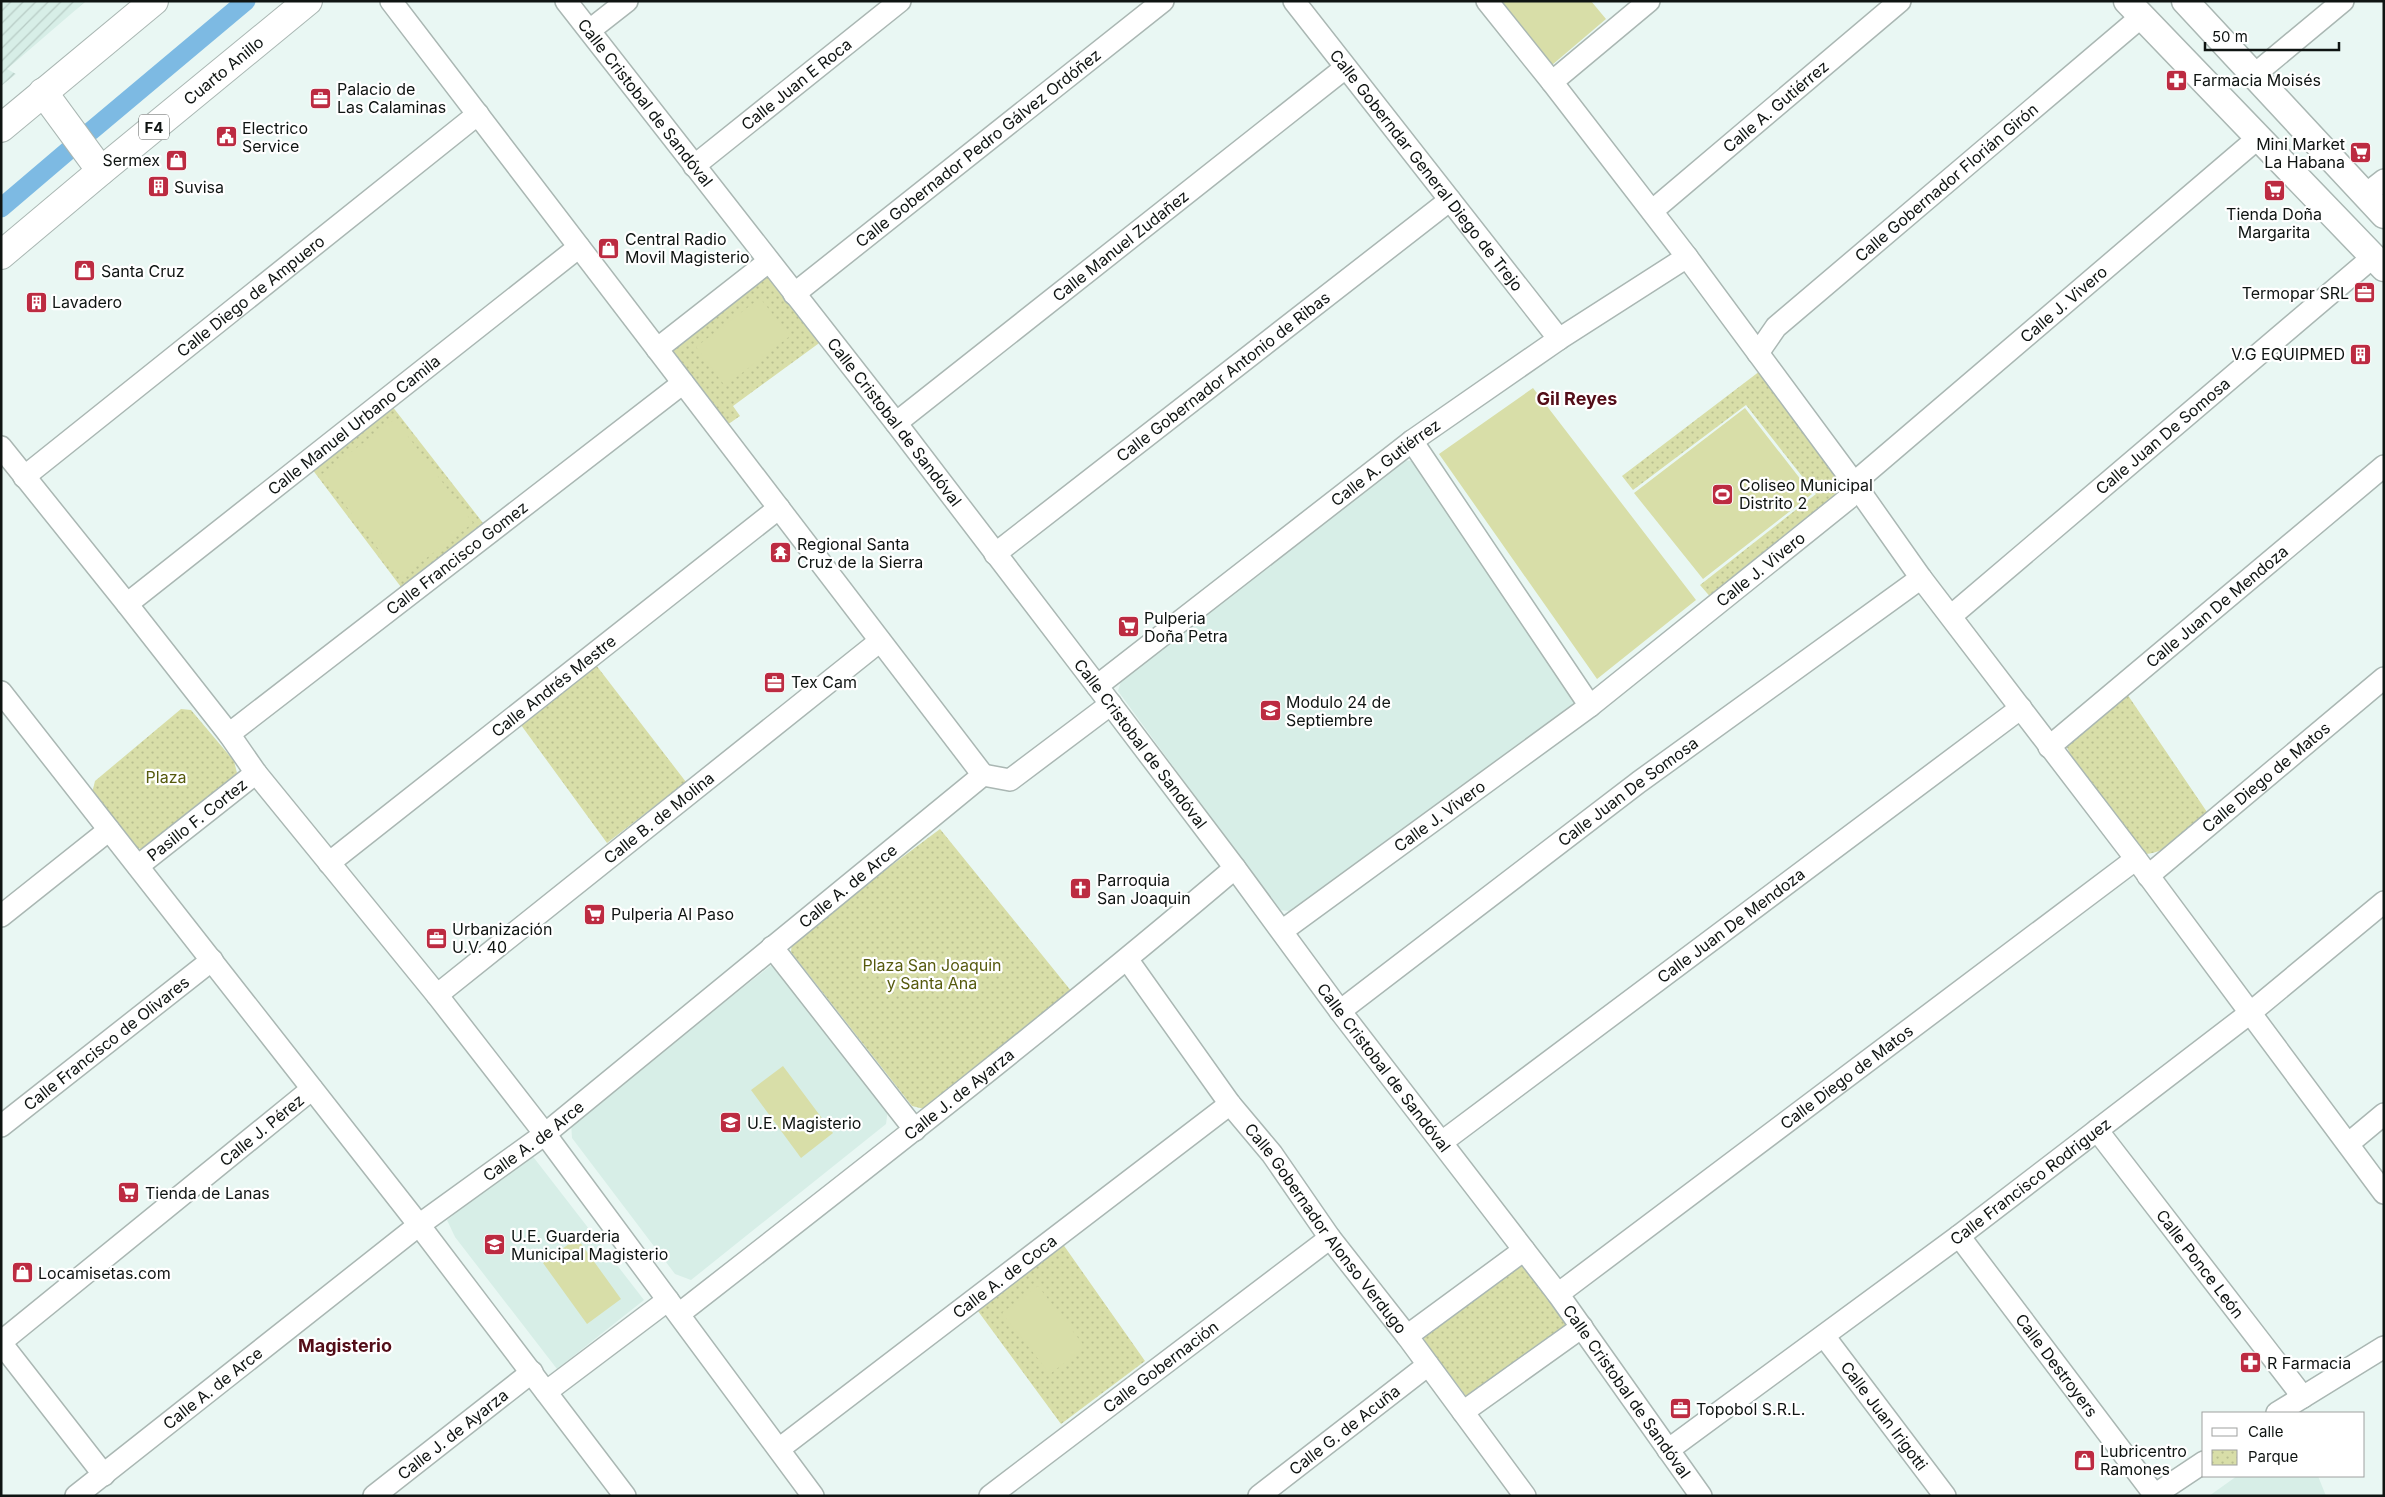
<svg xmlns="http://www.w3.org/2000/svg" width="2385" height="1497" viewBox="0 0 2385 1497" font-family="Inter,sans-serif">
<style>
.built{fill:#d7eee7}
.industrial{fill:url(#industrial-furrows)}
.park{fill:url(#park-dots)}
.pitch{fill:#d8dea8}
.lines{fill:none;stroke-linecap:round;stroke-linejoin:round}
.canal{stroke:#7dbae3;stroke-width:19}
.minor-casing{stroke:#aab7b3;stroke-width:24}
.major-casing{stroke:#aab7b3;stroke-width:29}
.highway-casing{stroke:#aab7b3;stroke-width:30}
.minor{stroke:#fff;stroke-width:21}
.major{stroke:#fff;stroke-width:26}
.highway{stroke:#fff;stroke-width:28}
.labels{text-anchor:middle;dominant-baseline:central;stroke-width:4.5;stroke-linejoin:round;paint-order:stroke}
.shield{fill:#fff;stroke:#575a59;stroke-width:1}
.shield-label{font-size:15px;font-weight:bold;fill:#0f1412}
.street-label{font-size:16px;fill:#0f1412;stroke:#fff}
.poi-label{font-size:16px;fill:#0f1412;stroke:#fff;text-anchor:start}
.park-label{font-size:16px;fill:#565a0e;stroke:#fff}
.neighbourhood-label{font-size:18px;font-weight:bold;fill:#530d18;stroke:#fff}
</style>
<defs>
<pattern id="industrial-furrows" width="10" height="10" patternUnits="userSpaceOnUse" patternTransform="scale(1.25)"><rect width="10" height="10" fill="#d7eee7"/><path d="M-1 1l2-2M0 10L10 0M9 11l2-2" fill="none" stroke="#b7cbc5"/></pattern>
<pattern id="park-dots" width="8" height="8" patternUnits="userSpaceOnUse" patternTransform="scale(1.25)"><rect width="8" height="8" fill="#d8dea8"/><path d="M2 2h.1M6 6h.1" fill="none" stroke="#b8be90" stroke-width="1.8" stroke-linecap="round"/></pattern>
</defs>
<rect width="100%" height="100%" fill="#e9f7f3"/>
<path class="built" d="M 1403,460 L 1419,462 L 1576,691 L 1575,706 L 1290,911 L 1278,910 L 1118,691 L 1122,678 Z
M 773,964 L 888,1109 L 886,1124 L 691,1280 L 675,1274 L 572,1138 L 571,1122 Z
M 531,1154 L 644,1300 L 557,1369 L 455,1237 L 447,1220 Z
M 2237,1476 L 2318,1476 L 2326,1496 L 2209,1496 Z"/>
<path class="industrial" d="M 1,1 L 86,1 L 7,69 L 16,74 L 1,86 Z"/>
<path class="park" d="M 767,270 L 822,341 L 733,406 L 740,416 L 727,425 L 668,349 Z
M 1760,371 L 1844,485 L 1836,500 L 1713,600 L 1700,585 L 1816,494 L 1746,405 L 1633,490 L 1622,476 Z
M 392,406 L 483,523 L 401,587 L 312,469 Z
M 596,665 L 686,782 L 607,843 L 521,725 Z
M 2125,691 L 2207,812 L 2206,816 C 2190,829 2168,853 2146,854 L 2141,849 L 2070,754 L 2066,745 Z
M 181,709 L 191,710 L 234,761 L 237,773 L 146,847 L 141,849 L 134,847 L 92,793 L 95,781 Z
M 940,829 L 1072,992 L 924,1109 L 912,1106 L 791,952 L 792,940 Z
M 1060,1240 L 1145,1361 L 1061,1424 L 975,1307 Z
M 1516,1264 L 1524,1265 L 1570,1330 L 1469,1400 L 1425,1342 L 1423,1335 Z"/>
<path class="pitch" d="M 1500,1 L 1591,1 L 1606,19 L 1552,65 Z
M 760,298 L 790,336 L 725,386 L 696,347 Z
M 1533,388 L 1696,600 L 1597,679 L 1439,454 Z
M 1745,408 L 1812,494 L 1703,579 L 1634,493 Z
M 395,419 L 473,523 L 400,578 L 322,474 Z
M 783,1066 L 833,1133 L 801,1158 L 751,1090 Z
M 577,1238 L 621,1299 L 587,1324 L 543,1263 Z
M 1038,1286 L 1085,1347 L 1050,1374 L 1002,1313 Z"/>
<g class="lines">
<path class="canal" d="M 91,131 L 246,1
M 1,208 L 69,150"/>
<defs>
<g id="minor">
<path d="M 391,1 L 983,775"/>
<path id="s1" d="M 566,1 L 896,423 L 1097,686 L 1235,868 L 1340,1011 L 1558,1294 L 1701,1496"/>
<path id="s2" d="M 1294,1 L 1559,339"/>
<path d="M 1487,1 L 1552,82 L 1687,257 L 1854,483 L 1921,578 L 2136,859 L 2384,1193"/>
<path d="M 590,30 L 627,1"/>
<path d="M 2254,75 L 2343,1"/>
<path d="M 1552,82 L 1649,1"/>
<path id="s3" d="M 694,166 L 900,1"/>
<path d="M 2366,194 L 2384,180"/>
<path id="s4" d="M 1652,211 L 1900,1"/>
<path id="s5" d="M 794,294 L 1163,1"/>
<path d="M 657,349 L 768,262"/>
<path id="s6" d="M 1758,353 L 1776,327 L 2141,17"/>
<path id="s7" d="M 896,423 L 1345,68"/>
<path d="M 1412,441 L 1590,706"/>
<path d="M 1,447 L 127,604 L 229,734 L 256,773 L 437,995 L 545,1134 L 813,1496"/>
<path id="s8" d="M 24,477 L 478,114"/>
<path id="s9" d="M 995,554 L 1450,200"/>
<path id="s10" d="M 127,604 L 579,247"/>
<path id="s11" d="M 1951,616 L 2373,257"/>
<path id="s12" d="M 1097,686 L 1412,441 L 1559,339 L 1687,257"/>
<path d="M 1,692 L 419,1225 L 625,1496"/>
<path id="s13" d="M 229,734 L 683,383"/>
<path id="s14" d="M 2049,747 L 2384,466"/>
<path d="M 983,775 L 1010,780 L 1111,704"/>
<path id="s15" d="M 329,863 L 779,508"/>
<path id="s16" d="M 138,866 L 256,773"/>
<path id="s17" d="M 2148,876 L 2384,678"/>
<path d="M 1,916 L 109,830"/>
<path id="s18" d="M 1282,931 L 1590,706 L 1849,498 L 1854,483 L 2258,138"/>
<path d="M 772,947 L 915,1130"/>
<path id="s19" d="M 1127,959 L 1230,1104 L 1272,1154 L 1330,1238 L 1407,1336 L 1525,1496"/>
<path id="s20" d="M 437,995 L 880,641"/>
<path id="s21" d="M 1340,1011 L 1639,782 L 1921,578"/>
<path id="s22" d="M 1,1126 L 212,960"/>
<path id="s23" d="M 2097,1130 L 2303,1397"/>
<path id="s24" d="M 1442,1142 L 2021,708"/>
<path d="M 2348,1144 L 2384,1114"/>
<path id="s25" d="M 1959,1236 L 2154,1494"/>
<path id="s26" d="M 1558,1294 L 2136,859"/>
<path id="s27" d="M 679,1314 C 866,1168 1054,1022 1235,868"/>
<path d="M 1407,1336 L 1524,1250"/>
<path id="s28" d="M 1824,1336 L 1945,1496"/>
<path id="s29" d="M 1,1342 L 312,1089"/>
<path d="M 1,1343 L 104,1475"/>
<path d="M 546,1392 L 668,1300"/>
<path d="M 1463,1412 L 1582,1327"/>
<path d="M 2277,1413 L 2384,1347"/>
<path id="s30" d="M 779,1449 L 1230,1104"/>
<path id="s31" d="M 1668,1450 L 1959,1236 L 2250,1013 L 2384,902"/>
<path id="s32" d="M 76,1496 L 419,1225 L 545,1134 L 983,775"/>
<path id="s33" d="M 374,1496 L 532,1372"/>
<path id="s34" d="M 990,1496 L 1330,1238"/>
<path id="s35" d="M 1259,1496 L 1428,1365"/>
<path d="M 2153,1496 L 2204,1462"/>
</g>
<path id="major" d="M 2127,1 L 2384,268
M 2185,1 L 2384,215"/>
<g id="highway">
<path d="M 43,92 L 101,171"/>
<path d="M 1,128 L 154,1"/>
<path id="s36" d="M 1,255 L 101,171 L 308,1"/>
</g>
</defs>
<use href="#minor" class="minor-casing"/>
<use href="#major" class="major-casing"/>
<use href="#highway" class="highway-casing"/>
<use href="#minor" class="minor"/>
<use href="#major" class="major"/>
<use href="#highway" class="highway"/>
</g>
<defs>
<symbol id="pharmacy-square" viewBox="-11 -11 22 22"><rect x="-9" y="-9" width="18" height="18" rx="4" fill="#bc2b41" stroke="#fff"/><path d="M-2-6h4v4h4v4h-4v4h-4v-4h-4v-4h4Z" fill="#fff"/></symbol>
<symbol id="office-square" viewBox="-11 -11 22 22"><rect x="-9" y="-9" width="18" height="18" rx="4" fill="#bc2b41" stroke="#fff"/><path d="M-6-3h4V-5.5h4V-3h4V5H-6ZM-1-4.5V-3h2v-1.5ZM-6 0V1H6V0Z" fill="#fff"/></symbol>
<symbol id="civic-square" viewBox="-11 -11 22 22"><rect x="-9" y="-9" width="18" height="18" rx="4" fill="#bc2b41" stroke="#fff"/><path d="M-.6-6.5H3V-4.5H.6V-3L4-1V1h2V6H-6V1h2V-1L-.6-3ZM-1.2 2.5V6h2.4V2.5Z" fill="#fff"/></symbol>
<symbol id="supermarket-square" viewBox="-11 -11 22 22"><rect x="-9" y="-9" width="18" height="18" rx="4" fill="#bc2b41" stroke="#fff"/><path d="M-6-5.5h2.5l.6 2H6L4.5 2H-2.5L-4.4-4H-6ZM-1.5 3.2a1.3 1.3 0 1 0 .1 0ZM3 3.2a1.3 1.3 0 1 0 .1 0Z" fill="#fff"/></symbol>
<symbol id="shop-square" viewBox="-11 -11 22 22"><rect x="-9" y="-9" width="18" height="18" rx="4" fill="#bc2b41" stroke="#fff"/><path d="M-5-2.5h2.3a2.7 3.5 0 0 1 5.4 0H5L5.5 6h-11ZM-1.5-2.5h3a1.5 2.3 0 0 0-3 0Z" fill="#fff"/></symbol>
<symbol id="building-square" viewBox="-11 -11 22 22"><rect x="-9" y="-9" width="18" height="18" rx="4" fill="#bc2b41" stroke="#fff"/><path d="M-4-6H4V6H1V3H-1V6H-4ZM-2.5-4.3h1.7v1.8h-1.7ZM.8-4.3h1.7v1.8H.8ZM-2.5-1h1.7V.8h-1.7ZM.8-1h1.7V.8H.8Z" fill="#fff"/></symbol>
<symbol id="stadium-square" viewBox="-11 -11 22 22"><rect x="-9" y="-9" width="18" height="18" rx="4" fill="#bc2b41" stroke="#fff"/><path d="M0-5a6.5 5 0 1 0 0 10a6.5 5 0 1 0 0-10ZM-3.5-1.8h7v3.6h-7Z" fill="#fff"/></symbol>
<symbol id="temple-square" viewBox="-11 -11 22 22"><rect x="-9" y="-9" width="18" height="18" rx="4" fill="#bc2b41" stroke="#fff"/><path d="M0-6L5-2H3V0L6.5 2.5H4V6H1.5V3h-3V6H-4V2.5H-6.5L-3 0V-2H-5Z" fill="#fff"/></symbol>
<symbol id="school-square" viewBox="-11 -11 22 22"><rect x="-9" y="-9" width="18" height="18" rx="4" fill="#bc2b41" stroke="#fff"/><path d="M0-5L7-2L0 1L-7-2ZM-4 1L0 2.5L4 1V4Q0 6-4 4Z" fill="#fff"/></symbol>
<symbol id="church-square" viewBox="-11 -11 22 22"><rect x="-9" y="-9" width="18" height="18" rx="4" fill="#bc2b41" stroke="#fff"/><path d="M-1.2-6h2.4v3.5h3.3v2.4h-3.3V6h-2.4V-.1h-3.3v-2.4h3.3Z" fill="#fff"/></symbol>
</defs>
<g fill-rule="evenodd">
<use href="#pharmacy-square" x="2164" y="68" width="25" height="25"/>
<use href="#office-square" x="308" y="86" width="25" height="25"/>
<use href="#civic-square" x="214" y="124" width="25" height="25"/>
<use href="#supermarket-square" x="2348" y="140" width="25" height="25"/>
<use href="#shop-square" x="164" y="148" width="25" height="25"/>
<use href="#building-square" x="146" y="174" width="25" height="25"/>
<use href="#supermarket-square" x="2262" y="178" width="25" height="25"/>
<use href="#shop-square" x="596" y="236" width="25" height="25"/>
<use href="#shop-square" x="72" y="258" width="25" height="25"/>
<use href="#office-square" x="2352" y="280" width="25" height="25"/>
<use href="#building-square" x="24" y="290" width="25" height="25"/>
<use href="#building-square" x="2348" y="342" width="25" height="25"/>
<use href="#stadium-square" x="1710" y="482" width="25" height="25"/>
<use href="#temple-square" x="768" y="540" width="25" height="25"/>
<use href="#supermarket-square" x="1116" y="614" width="25" height="25"/>
<use href="#office-square" x="762" y="670" width="25" height="25"/>
<use href="#school-square" x="1258" y="698" width="25" height="25"/>
<use href="#church-square" x="1068" y="876" width="25" height="25"/>
<use href="#supermarket-square" x="582" y="902" width="25" height="25"/>
<use href="#office-square" x="424" y="926" width="25" height="25"/>
<use href="#school-square" x="718" y="1110" width="25" height="25"/>
<use href="#supermarket-square" x="116" y="1180" width="25" height="25"/>
<use href="#school-square" x="482" y="1232" width="25" height="25"/>
<use href="#shop-square" x="10" y="1260" width="25" height="25"/>
<use href="#pharmacy-square" x="2238" y="1350" width="25" height="25"/>
<use href="#office-square" x="1668" y="1396" width="25" height="25"/>
<use href="#shop-square" x="2072" y="1448" width="25" height="25"/>
</g>
<g class="labels">
<rect class="shield" x="139" y="114.5" width="30" height="25" rx="4"/>
<g class="shield-label">
<text x="154" y="127">F4</text>
</g>
<g class="street-label">
<text stroke="none"><textPath href="#s36" startOffset="289">Cuarto Anillo</textPath></text>
<text stroke="none"><textPath href="#s3" startOffset="131">Calle Juan E Roca</textPath></text>
<text stroke="none"><textPath href="#s1" startOffset="129">Calle Cristobal de Sandóval</textPath></text>
<text stroke="none"><textPath href="#s4" startOffset="162">Calle A. Gutiérrez</textPath></text>
<text stroke="none"><textPath href="#s5" startOffset="235">Calle Gobernador Pedro Gálvez Ordóñez</textPath></text>
<text stroke="none"><textPath href="#s2" startOffset="215">Calle Goberndar General Diego de Trejo</textPath></text>
<text stroke="none"><textPath href="#s6" startOffset="255">Calle Gobernador Florián Girón</textPath></text>
<text stroke="none"><textPath href="#s7" startOffset="286">Calle Manuel Zudañez</textPath></text>
<text stroke="none"><textPath href="#s8" startOffset="290">Calle Diego de Ampuero</textPath></text>
<text stroke="none"><textPath href="#s18" startOffset="1005">Calle J. Vivero</textPath></text>
<text stroke="none"><textPath href="#s9" startOffset="289">Calle Gobernador Antonio de Ribas</textPath></text>
<text stroke="none"><textPath href="#s1" startOffset="534">Calle Cristobal de Sandóval</textPath></text>
<text stroke="none"><textPath href="#s10" startOffset="289">Calle Manuel Urbano Camila</textPath></text>
<text stroke="none"><textPath href="#s11" startOffset="278">Calle Juan De Somosa</textPath></text>
<text stroke="none"><textPath href="#s12" startOffset="365">Calle A. Gutiérrez</textPath></text>
<text stroke="none"><textPath href="#s13" startOffset="288">Calle Francisco Gomez</textPath></text>
<text stroke="none"><textPath href="#s18" startOffset="600">Calle J. Vivero</textPath></text>
<text stroke="none"><textPath href="#s14" startOffset="219">Calle Juan De Mendoza</textPath></text>
<text stroke="none"><textPath href="#s15" startOffset="286">Calle Andrés Mestre</textPath></text>
<text stroke="none"><textPath href="#s1" startOffset="939">Calle Cristobal de Sandóval</textPath></text>
<text stroke="none"><textPath href="#s17" startOffset="154">Calle Diego de Matos</textPath></text>
<text stroke="none"><textPath href="#s21" startOffset="362">Calle Juan De Somosa</textPath></text>
<text stroke="none"><textPath href="#s18" startOffset="195">Calle J. Vivero</textPath></text>
<text stroke="none"><textPath href="#s20" startOffset="284">Calle B. de Molina</textPath></text>
<text stroke="none"><textPath href="#s16" startOffset="75">Pasillo F. Cortez</textPath></text>
<text stroke="none"><textPath href="#s32" startOffset="984">Calle A. de Arce</textPath></text>
<text stroke="none"><textPath href="#s24" startOffset="361">Calle Juan De Mendoza</textPath></text>
<text stroke="none"><textPath href="#s22" startOffset="134">Calle Francisco de Olivares</textPath></text>
<text stroke="none"><textPath href="#s1" startOffset="1344">Calle Cristobal de Sandóval</textPath></text>
<text stroke="none"><textPath href="#s26" startOffset="361">Calle Diego de Matos</textPath></text>
<text stroke="none"><textPath href="#s27" startOffset="356">Calle J. de Ayarza</textPath></text>
<text stroke="none"><textPath href="#s29" startOffset="336">Calle J. Pérez</textPath></text>
<text stroke="none"><textPath href="#s32" startOffset="579">Calle A. de Arce</textPath></text>
<text stroke="none"><textPath href="#s31" startOffset="451">Calle Francisco Rodriguez</textPath></text>
<text stroke="none"><textPath href="#s19" startOffset="335">Calle Gobernador Alonso Verdugo</textPath></text>
<text stroke="none"><textPath href="#s23" startOffset="169">Calle Ponce León</textPath></text>
<text stroke="none"><textPath href="#s30" startOffset="284">Calle A. de Coca</textPath></text>
<text stroke="none"><textPath href="#s25" startOffset="162">Calle Destroyers</textPath></text>
<text stroke="none"><textPath href="#s34" startOffset="214">Calle Gobernación</textPath></text>
<text stroke="none"><textPath href="#s32" startOffset="174">Calle A. de Arce</textPath></text>
<text stroke="none"><textPath href="#s1" startOffset="1749">Calle Cristobal de Sandóval</textPath></text>
<text stroke="none"><textPath href="#s28" startOffset="100">Calle Juan Irigotti</textPath></text>
<text stroke="none"><textPath href="#s35" startOffset="108">Calle G. de Acuña</textPath></text>
<text stroke="none"><textPath href="#s33" startOffset="100">Calle J. de Ayarza</textPath></text>
</g>
<g class="poi-label">
<text x="2193" y="80">Farmacia Moisés</text>
<text x="337" y="89">Palacio de<tspan x="337" dy="18">Las Calaminas</tspan></text>
<text x="242" y="128">Electrico<tspan x="242" dy="18">Service</tspan></text>
<text x="2345" y="144" text-anchor="end">Mini Market<tspan x="2345" dy="18">La Habana</tspan></text>
<text x="160" y="160" text-anchor="end">Sermex</text>
<text x="174" y="187">Suvisa</text>
<text x="2274" y="214" text-anchor="middle">Tienda Doña<tspan x="2274" dy="18">Margarita</tspan></text>
<text x="625" y="239">Central Radio<tspan x="625" dy="18">Movil Magisterio</tspan></text>
<text x="101" y="271">Santa Cruz</text>
<text x="2349" y="293" text-anchor="end">Termopar SRL</text>
<text x="52" y="302">Lavadero</text>
<text x="2345" y="354" text-anchor="end">V.G EQUIPMED</text>
<text x="1739" y="485">Coliseo Municipal<tspan x="1739" dy="18">Distrito 2</tspan></text>
<text x="797" y="544">Regional Santa<tspan x="797" dy="18">Cruz de la Sierra</tspan></text>
<text x="1144" y="618">Pulperia<tspan x="1144" dy="18">Doña Petra</tspan></text>
<text x="791" y="682">Tex Cam</text>
<text x="1286" y="702">Modulo 24 de<tspan x="1286" dy="18">Septiembre</tspan></text>
<text x="1097" y="880">Parroquia<tspan x="1097" dy="18">San Joaquin</tspan></text>
<text x="611" y="914">Pulperia Al Paso</text>
<text x="452" y="929">Urbanización<tspan x="452" dy="18">U.V. 40</tspan></text>
<text x="747" y="1123">U.E. Magisterio</text>
<text x="145" y="1193">Tienda de Lanas</text>
<text x="511" y="1236">U.E. Guarderia<tspan x="511" dy="18">Municipal Magisterio</tspan></text>
<text x="38" y="1273">Locamisetas.com</text>
<text x="2267" y="1363">R Farmacia</text>
<text x="1696" y="1409">Topobol S.R.L.</text>
<text x="2100" y="1451">Lubricentro<tspan x="2100" dy="18">Ramones</tspan></text>
</g>
<g class="park-label">
<text x="166" y="777">Plaza</text>
<text x="932" y="965">Plaza San Joaquin<tspan x="932" dy="18">y Santa Ana</tspan></text>
</g>
<g class="neighbourhood-label">
<text x="1577" y="398">Gil Reyes</text>
<text x="345" y="1345">Magisterio</text>
</g>
</g>
<rect width="2385" height="1497" fill="none" stroke="#0f1412" stroke-width="5"/>
<rect x="2202" y="1412" width="162" height="65" fill="#ffffff" stroke="#9fa1a0"/>
<rect x="2212" y="1428" width="25" height="8" fill="#ffffff" stroke="#9fa1a0"/>
<text x="2248" y="1437" font-size="15" fill="#0f1412">Calle</text>
<rect x="2212" y="1450" width="25" height="15" fill="url(#park-dots)" stroke="#9fa1a0"/>
<text x="2248" y="1462" font-size="15" fill="#0f1412">Parque</text>
<path d="M2205 42v8h134v-8" fill="none" stroke="#0f1412" stroke-width="2.5"/>
<text x="2212" y="42" font-size="15" fill="#0f1412" stroke="#ffffff" stroke-width="4" paint-order="stroke">50 m</text>
</svg>
